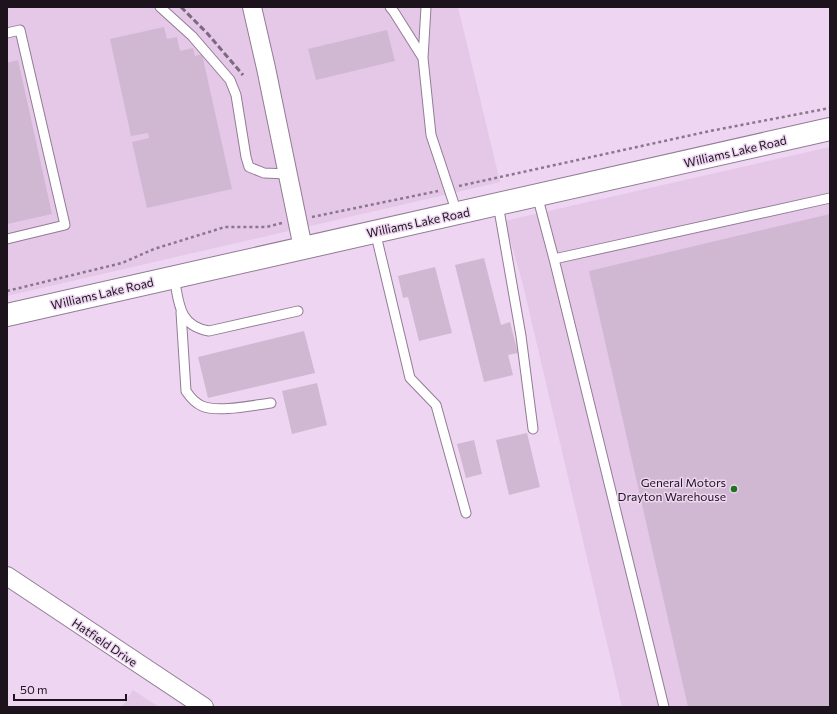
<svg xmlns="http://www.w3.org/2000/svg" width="837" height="714" viewBox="0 0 837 714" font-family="Commissioner,sans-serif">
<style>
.built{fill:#e5c7e8}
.building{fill:#d0b8d3}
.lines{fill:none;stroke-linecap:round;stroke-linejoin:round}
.lane-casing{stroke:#927c95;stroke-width:11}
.street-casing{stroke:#927c95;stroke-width:20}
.secondary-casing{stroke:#927c95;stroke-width:24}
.path{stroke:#89788b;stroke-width:2.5;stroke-dasharray:3 3;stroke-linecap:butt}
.lane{stroke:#fff;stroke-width:9}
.street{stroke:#fff;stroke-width:18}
.secondary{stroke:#fff;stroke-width:22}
.rail{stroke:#7a6a7c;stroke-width:3;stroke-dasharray:6 3;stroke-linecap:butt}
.poi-dot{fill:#20731d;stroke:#eed5f1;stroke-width:1.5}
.labels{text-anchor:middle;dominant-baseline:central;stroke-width:3;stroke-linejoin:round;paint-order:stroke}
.street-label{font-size:12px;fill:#1c131d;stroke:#eed5f1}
.poi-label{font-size:12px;fill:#1c131d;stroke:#eed5f1;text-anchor:end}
</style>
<rect width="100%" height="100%" fill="#eed5f1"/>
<path class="built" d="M 7,7 L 458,7 L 500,182 L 7,296 Z
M 830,147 L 830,707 L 622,707 L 523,285 L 505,221 Z
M 133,690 L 159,707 L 122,707 Z"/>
<path class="building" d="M 164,27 L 167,39 L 177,37 L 180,51 L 193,48 L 195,56 L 202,54 L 232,189 L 147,208 L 132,142 L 149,138 L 148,133 L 131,136 L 110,39 Z
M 387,30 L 395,61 L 316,80 L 308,49 Z
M 18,60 L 52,214 L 7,224 L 7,63 Z
M 830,214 L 830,707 L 688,707 L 589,271 Z
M 484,258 L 501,325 L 510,322 L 518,353 L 508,355 L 513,375 L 484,382 L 455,265 Z
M 435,267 L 452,333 L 419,341 L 408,297 L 403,298 L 398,276 Z
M 304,331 L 315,373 L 208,398 L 198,357 Z
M 317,383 L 327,425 L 292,434 L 282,391 Z
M 527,433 L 540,487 L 509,495 L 496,440 Z
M 474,440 L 482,474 L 466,478 L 457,444 Z"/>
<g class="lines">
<defs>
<path id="lane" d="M 160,7 L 192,36 L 230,80 L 236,95 L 246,157 L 249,167 L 264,173 L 288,174
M 390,7 L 394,12 L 423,58
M 426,7 L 423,58 L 431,135 L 457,213
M 7,33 L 20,30 L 65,225 L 7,239
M 537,195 L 554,259
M 498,204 L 521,336 L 533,429
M 375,231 L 410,378 L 436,405 L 466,513
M 174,277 C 179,302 178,326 209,331 L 298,311
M 181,312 L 186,391 C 190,397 195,403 202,406 C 218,413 254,405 271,403
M 664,707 L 554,259 L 830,198"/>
<path id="street" d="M 252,7 L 266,68 L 303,248
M 7,576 L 204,707"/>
<path id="secondary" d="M 7,315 L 830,129"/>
</defs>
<use href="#lane" class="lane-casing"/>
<use href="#street" class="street-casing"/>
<use href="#secondary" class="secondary-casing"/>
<path class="path" d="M 459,186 L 710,131 L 830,108
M 312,217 L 438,191
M 7,291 L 122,263 L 154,249 L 225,227 L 266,227 L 282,223"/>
<use href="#lane" class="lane"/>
<use href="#street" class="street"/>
<use href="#secondary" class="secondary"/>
<path class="rail" d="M 181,7 L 207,33 L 243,75"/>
</g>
<circle class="poi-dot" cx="734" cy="489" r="4"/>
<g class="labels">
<g class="street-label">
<text transform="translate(735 151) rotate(-13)">Williams Lake Road</text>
<text transform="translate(418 222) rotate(-12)">Williams Lake Road</text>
<text transform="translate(102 293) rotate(-13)">Williams Lake Road</text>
<text transform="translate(105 642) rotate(34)">Hatfield Drive</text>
</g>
<g class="poi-label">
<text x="726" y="482">General Motors<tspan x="726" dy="14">Drayton Warehouse</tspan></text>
</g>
</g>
<rect width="837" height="714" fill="none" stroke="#1c131d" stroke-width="16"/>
<path d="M14 694v6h112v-6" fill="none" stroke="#1c131d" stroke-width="2"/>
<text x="20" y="694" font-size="12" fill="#1c131d" stroke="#eed5f1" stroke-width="3" paint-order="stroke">50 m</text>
</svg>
